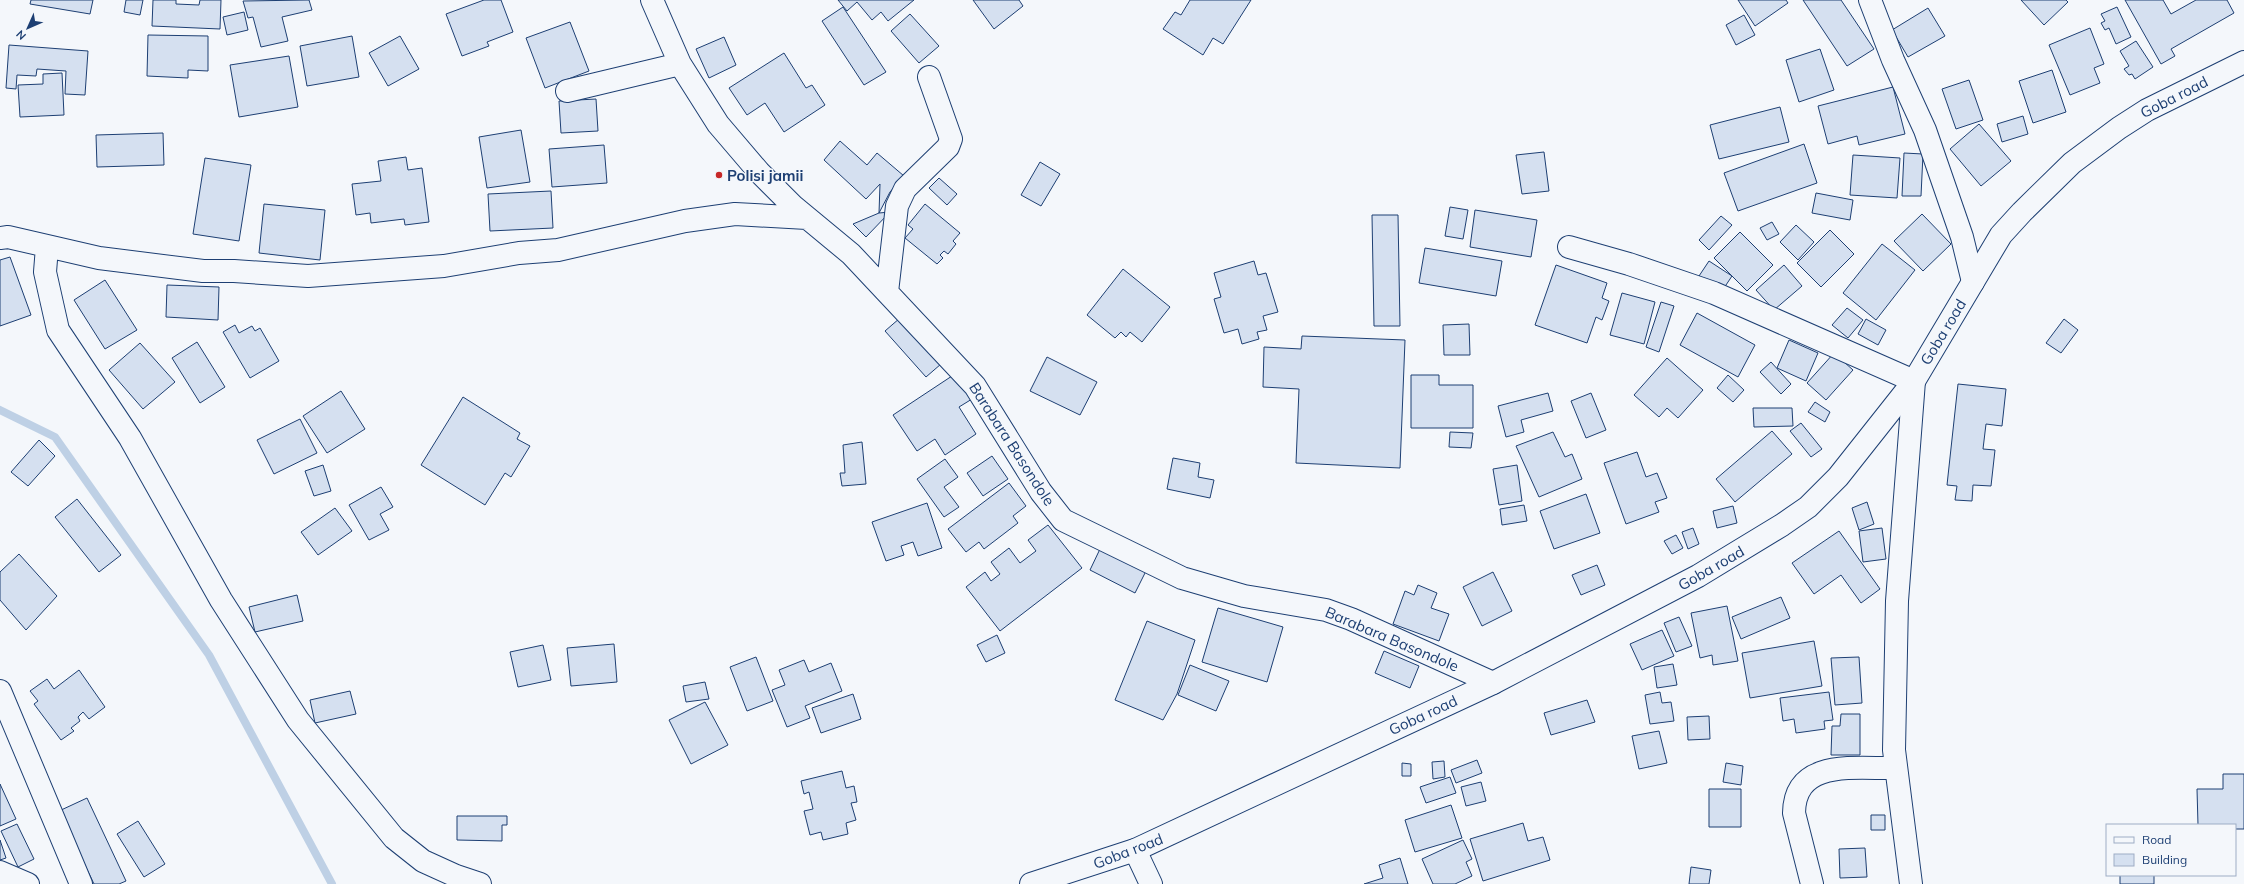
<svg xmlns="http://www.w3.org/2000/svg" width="2244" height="884" viewBox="0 0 2244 884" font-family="Mulish,sans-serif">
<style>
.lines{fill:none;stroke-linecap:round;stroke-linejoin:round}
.stream{stroke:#bed0e5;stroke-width:8}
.building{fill:#d5e0f0;stroke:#1d3f73}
.minor-casing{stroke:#1d3f73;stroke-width:24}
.major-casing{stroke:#1d3f73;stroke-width:24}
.minor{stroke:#f4f7fb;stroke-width:22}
.major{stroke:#f4f7fb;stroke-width:22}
.poi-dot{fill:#c62828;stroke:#f4f7fb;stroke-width:1.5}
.labels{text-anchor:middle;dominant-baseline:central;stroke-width:3;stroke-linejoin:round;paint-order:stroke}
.street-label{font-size:15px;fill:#1d3f73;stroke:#f4f7fb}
.poi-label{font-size:15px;font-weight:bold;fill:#1d3f73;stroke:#f4f7fb;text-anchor:start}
</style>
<rect width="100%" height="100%" fill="#f4f7fb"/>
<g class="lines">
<path class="stream" d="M 0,410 L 55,437 L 209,655 L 332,884"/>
</g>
<path class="building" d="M 31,0 L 93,0 L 90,14 L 30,4 Z
M 126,0 L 143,0 L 140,15 L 124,12 Z
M 153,0 L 176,0 L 176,4 L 199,5 L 200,0 L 221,0 L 220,29 L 152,26 Z
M 309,0 L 312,10 L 282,17 L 288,41 L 261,47 L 253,17 L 248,18 L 243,1 Z
M 484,0 L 501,0 L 513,32 L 487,42 L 489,46 L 462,56 L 446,14 Z
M 838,0 L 914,0 L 888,21 L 881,12 L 872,20 L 857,2 L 847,11 Z
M 973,0 L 1019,0 L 1023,6 L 994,29 Z
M 1190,0 L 1251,0 L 1223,44 L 1213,38 L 1203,55 L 1163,29 L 1175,12 L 1181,15 Z
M 1738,0 L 1786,0 L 1788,3 L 1755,26 Z
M 1803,0 L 1841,0 L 1874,49 L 1847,66 Z
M 2021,0 L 2066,0 L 2068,2 L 2044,25 Z
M 2125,0 L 2163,0 L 2171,14 L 2196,0 L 2227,0 L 2234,13 L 2171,49 L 2175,56 L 2161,64 Z
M 843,7 L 886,72 L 864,85 L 822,21 Z
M 2117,7 L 2131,37 L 2116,44 L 2109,28 L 2105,30 L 2101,23 L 2105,21 L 2101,14 Z
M 1928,8 L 1945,36 L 1908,57 L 1892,30 Z
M 244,12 L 248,30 L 227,35 L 223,17 Z
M 910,14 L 939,46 L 919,63 L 891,31 Z
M 1744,15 L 1755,35 L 1736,45 L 1726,25 Z
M 570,22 L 589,71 L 545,88 L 526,38 Z
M 2090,28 L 2104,64 L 2094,68 L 2100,83 L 2070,95 L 2049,45 Z
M 148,35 L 208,36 L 208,71 L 188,70 L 188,78 L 147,76 Z
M 352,36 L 359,77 L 307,86 L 300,46 Z
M 400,36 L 419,69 L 388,86 L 369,53 Z
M 724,37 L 736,65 L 709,78 L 696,49 Z
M 2136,41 L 2153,67 L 2135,79 L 2132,74 L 2129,75 L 2124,69 L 2129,66 L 2120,51 Z
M 9,45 L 88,51 L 85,95 L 65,94 L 66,71 L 37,69 L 36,76 L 17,75 L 16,89 L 6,88 Z
M 1820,49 L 1834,90 L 1799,102 L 1786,60 Z
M 784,53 L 806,88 L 812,85 L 825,105 L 784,132 L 765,103 L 747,115 L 729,88 Z
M 289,56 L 298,107 L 239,117 L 230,65 Z
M 2052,70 L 2066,112 L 2033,123 L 2019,81 Z
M 62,73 L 64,115 L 20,117 L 18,85 L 43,84 L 43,74 Z
M 1969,80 L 1983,120 L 1956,129 L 1942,89 Z
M 1893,87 L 1905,134 L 1859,145 L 1857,136 L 1828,144 L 1818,106 Z
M 596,99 L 598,131 L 561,133 L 559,101 Z
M 1780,107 L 1789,142 L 1719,159 L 1710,125 Z
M 2023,116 L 2028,134 L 2002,142 L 1997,124 Z
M 1979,124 L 2011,161 L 1981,186 L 1950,149 Z
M 521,130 L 530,182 L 487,188 L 479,137 Z
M 163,133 L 164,165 L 97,167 L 96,135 Z
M 840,141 L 867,165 L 877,153 L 904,176 L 890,192 L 879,213 L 880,184 L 866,199 L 824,160 Z
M 1804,144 L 1817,183 L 1738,211 L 1724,173 Z
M 604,145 L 607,183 L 552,187 L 549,149 Z
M 1544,152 L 1549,191 L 1522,194 L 1516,155 Z
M 1904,153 L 1923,154 L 1921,196 L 1902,196 Z
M 1853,155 L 1900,158 L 1897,198 L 1850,195 Z
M 406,157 L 408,170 L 422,168 L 429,222 L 405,225 L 404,219 L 371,223 L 370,213 L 356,215 L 352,184 L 381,181 L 378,161 Z
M 205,158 L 251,165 L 239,241 L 193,234 Z
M 1040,162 L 1060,174 L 1041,206 L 1021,195 Z
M 939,178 L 957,194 L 947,205 L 929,188 Z
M 551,191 L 553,228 L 490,231 L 488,194 Z
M 1816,193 L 1853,200 L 1850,220 L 1812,213 Z
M 264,204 L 325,210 L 320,260 L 259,253 Z
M 925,204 L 960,233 L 953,241 L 956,244 L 948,254 L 944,251 L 940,255 L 943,258 L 937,264 L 905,238 L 913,229 L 908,225 Z
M 1450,207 L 1468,210 L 1463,239 L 1445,236 Z
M 1475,210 L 1537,220 L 1531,257 L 1470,247 Z
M 890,212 L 866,237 L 853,224 L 879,213 Z
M 1922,214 L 1951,244 L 1923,271 L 1894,241 Z
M 1372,215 L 1398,215 L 1400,326 L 1374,326 Z
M 1721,216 L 1732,225 L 1709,250 L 1699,240 Z
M 1772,222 L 1779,234 L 1767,240 L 1760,228 Z
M 1796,225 L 1814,242 L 1798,260 L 1780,242 Z
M 1830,230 L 1854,254 L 1821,287 L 1797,263 Z
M 1740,232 L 1773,265 L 1747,291 L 1714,258 Z
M 1882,244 L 1915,270 L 1876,320 L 1843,293 Z
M 1425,248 L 1502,261 L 1496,296 L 1419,283 Z
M 10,257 L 31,315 L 0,326 L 0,260 Z
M 1254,261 L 1258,275 L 1266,273 L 1278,312 L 1263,316 L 1267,330 L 1257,332 L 1259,339 L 1242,344 L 1238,329 L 1224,333 L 1214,299 L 1221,297 L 1214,273 Z
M 1709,261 L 1732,276 L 1722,291 L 1699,276 Z
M 1556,265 L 1607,283 L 1602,298 L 1609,301 L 1602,320 L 1596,317 L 1587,343 L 1535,325 Z
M 1784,265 L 1802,286 L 1774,310 L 1756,290 Z
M 1123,269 L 1170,307 L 1142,342 L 1130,332 L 1126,337 L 1121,332 L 1115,338 L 1087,315 Z
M 105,280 L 137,330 L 105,349 L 74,300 Z
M 167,285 L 219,287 L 218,320 L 166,317 Z
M 1622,293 L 1655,302 L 1644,344 L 1610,335 Z
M 1661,302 L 1674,306 L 1659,352 L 1646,347 Z
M 1847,308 L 1863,320 L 1848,338 L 1832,325 Z
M 1697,313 L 1755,345 L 1738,377 L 1680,345 Z
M 900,318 L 941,364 L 926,377 L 885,331 Z
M 1866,319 L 1886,330 L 1878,345 L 1858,334 Z
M 2064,319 L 2078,330 L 2061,353 L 2046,343 Z
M 1469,324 L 1470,355 L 1444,355 L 1443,325 Z
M 235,325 L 239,333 L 252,326 L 255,331 L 260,328 L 279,361 L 250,378 L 223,332 Z
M 1302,336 L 1405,340 L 1400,468 L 1296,463 L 1299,389 L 1263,387 L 1264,347 L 1301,349 Z
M 1789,340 L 1818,353 L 1806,381 L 1777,368 Z
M 197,342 L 225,387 L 200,403 L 172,358 Z
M 140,343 L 175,382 L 143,409 L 109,370 Z
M 1834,353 L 1853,370 L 1826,400 L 1807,383 Z
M 1047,357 L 1097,382 L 1080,415 L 1030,391 Z
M 1667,358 L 1703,390 L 1678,418 L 1667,408 L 1659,417 L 1634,395 Z
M 1771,362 L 1791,384 L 1781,394 L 1760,372 Z
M 955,374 L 972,399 L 959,407 L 976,434 L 945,455 L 935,439 L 917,451 L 893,415 Z
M 1411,375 L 1439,375 L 1439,385 L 1473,385 L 1473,428 L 1411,428 Z
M 1728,375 L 1744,390 L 1733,402 L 1717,388 Z
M 1958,384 L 2006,389 L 2002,426 L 1986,424 L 1983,449 L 1995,450 L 1991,486 L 1973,485 L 1972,501 L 1955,500 L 1957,486 L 1947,485 Z
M 341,391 L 365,429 L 327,453 L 303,416 Z
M 1548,393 L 1553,411 L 1521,420 L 1524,432 L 1506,437 L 1498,406 Z
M 1591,393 L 1606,430 L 1586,438 L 1571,401 Z
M 463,397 L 520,433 L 517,439 L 530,446 L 511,477 L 505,473 L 485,505 L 421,465 Z
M 1815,402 L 1830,412 L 1825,422 L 1808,412 Z
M 1753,408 L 1792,408 L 1793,426 L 1754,427 Z
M 300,419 L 317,453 L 274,474 L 257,440 Z
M 1801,423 L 1822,449 L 1811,457 L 1790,431 Z
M 1772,431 L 1792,454 L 1735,502 L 1716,479 Z
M 1450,432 L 1473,433 L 1471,448 L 1449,447 Z
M 1553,432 L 1565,457 L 1572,454 L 1582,479 L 1539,497 L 1516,446 Z
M 39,440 L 55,456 L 28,486 L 11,472 Z
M 862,442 L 866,484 L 842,486 L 840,473 L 845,473 L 843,445 Z
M 1637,452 L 1646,477 L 1657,473 L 1667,498 L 1655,502 L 1659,512 L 1626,524 L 1604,463 Z
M 992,456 L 1008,479 L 983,496 L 967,473 Z
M 1173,458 L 1200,463 L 1198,477 L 1214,480 L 1210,498 L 1167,489 Z
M 945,459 L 958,477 L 944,487 L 959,507 L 944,517 L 917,479 Z
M 323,465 L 331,491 L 314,496 L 305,471 Z
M 1517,465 L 1522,501 L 1499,505 L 1493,469 Z
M 1009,483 L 1026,506 L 1013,516 L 1018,523 L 984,549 L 979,542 L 966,552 L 948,529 Z
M 381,487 L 393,507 L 380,514 L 389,530 L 369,540 L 349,505 Z
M 1586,494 L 1600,533 L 1554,549 L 1540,511 Z
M 77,499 L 121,555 L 99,572 L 55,517 Z
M 1867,502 L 1874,524 L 1859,530 L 1852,508 Z
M 927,503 L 942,548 L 918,556 L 913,542 L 901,546 L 904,555 L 886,561 L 872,522 Z
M 1524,505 L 1527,521 L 1502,525 L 1500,509 Z
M 1733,506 L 1737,523 L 1717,528 L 1713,511 Z
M 335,508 L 352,531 L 318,555 L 301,532 Z
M 1048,525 L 1082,568 L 1000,631 L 966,587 L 985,572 L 991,581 L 1000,574 L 991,562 L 1009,548 L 1020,563 L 1036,551 L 1028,540 Z
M 1693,528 L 1699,544 L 1688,549 L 1682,532 Z
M 1882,528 L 1886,559 L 1863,562 L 1859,531 Z
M 1839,531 L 1880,589 L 1861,603 L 1841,575 L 1814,594 L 1792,563 Z
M 1676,535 L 1683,548 L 1672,554 L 1664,541 Z
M 1100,549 L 1146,571 L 1135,593 L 1090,570 Z
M 19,554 L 57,596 L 26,630 L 0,600 L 0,572 Z
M 1597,565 L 1605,585 L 1581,595 L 1572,575 Z
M 1493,572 L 1512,611 L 1482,626 L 1463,587 Z
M 1418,585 L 1437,593 L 1431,608 L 1449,614 L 1439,641 L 1393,624 L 1405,591 L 1414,595 Z
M 297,595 L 303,621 L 255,632 L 249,607 Z
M 1781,597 L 1790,618 L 1741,639 L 1732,617 Z
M 1727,606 L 1738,661 L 1713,665 L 1712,655 L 1700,658 L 1691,613 Z
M 1218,608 L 1283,627 L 1267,682 L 1202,662 Z
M 1679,617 L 1692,646 L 1676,652 L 1664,623 Z
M 1147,621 L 1195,640 L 1177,694 L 1163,720 L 1115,700 Z
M 1662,630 L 1674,656 L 1642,670 L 1630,644 Z
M 997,635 L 1005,653 L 986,662 L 977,645 Z
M 1814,641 L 1822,686 L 1750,698 L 1742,653 Z
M 614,644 L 617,682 L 571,686 L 567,648 Z
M 543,645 L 551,680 L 518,687 L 510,652 Z
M 1384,651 L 1419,666 L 1410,688 L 1375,673 Z
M 756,657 L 773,701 L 747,711 L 730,667 Z
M 1859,657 L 1862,703 L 1835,705 L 1831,658 Z
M 804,660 L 809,672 L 831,663 L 842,691 L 805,706 L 810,718 L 787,727 L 772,690 L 785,685 L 779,670 Z
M 1673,664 L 1677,685 L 1657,688 L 1654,667 Z
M 1190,665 L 1229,681 L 1216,711 L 1178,695 Z
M 79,670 L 105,707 L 89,719 L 83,712 L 78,717 L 80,721 L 71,728 L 74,731 L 61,740 L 34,704 L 38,701 L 30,691 L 47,679 L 54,689 Z
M 705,682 L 709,699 L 686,702 L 683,686 Z
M 350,691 L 356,714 L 315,723 L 310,700 Z
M 1660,692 L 1662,703 L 1671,702 L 1674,721 L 1650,724 L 1645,695 Z
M 1829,692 L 1833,720 L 1824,721 L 1825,729 L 1796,733 L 1794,719 L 1783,721 L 1780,698 Z
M 853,694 L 861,719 L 821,733 L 812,708 Z
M 1587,700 L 1595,722 L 1551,735 L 1544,713 Z
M 705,702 L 728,745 L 691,764 L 669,720 Z
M 1841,714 L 1860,714 L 1860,755 L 1831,755 L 1832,726 L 1840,726 Z
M 1709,716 L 1710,739 L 1688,740 L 1687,717 Z
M 1659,731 L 1667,763 L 1639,769 L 1632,736 Z
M 1477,760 L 1482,773 L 1456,783 L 1451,770 Z
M 1444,761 L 1445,777 L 1433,779 L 1432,762 Z
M 1402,763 L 1411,764 L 1411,776 L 1402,776 Z
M 1726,763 L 1743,766 L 1741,785 L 1723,782 Z
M 842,771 L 846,788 L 854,786 L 857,802 L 851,803 L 856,820 L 846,823 L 848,834 L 823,840 L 821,832 L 810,835 L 804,811 L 813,809 L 809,792 L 804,794 L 801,781 Z
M 2223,774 L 2244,774 L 2244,829 L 2235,829 L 2235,825 L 2198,825 L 2197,789 L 2223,789 Z
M 1450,777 L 1456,793 L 1426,803 L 1420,787 Z
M 1481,782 L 1486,801 L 1466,806 L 1461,787 Z
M 0,784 L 16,819 L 0,826 Z
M 1709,789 L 1741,789 L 1741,827 L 1709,827 Z
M 87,798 L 126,881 L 119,884 L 94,884 L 59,811 Z
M 1451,805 L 1462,838 L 1415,852 L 1405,820 Z
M 1871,815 L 1885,815 L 1885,830 L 1871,830 Z
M 457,816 L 507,816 L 507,825 L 502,825 L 502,841 L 457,840 Z
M 138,821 L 165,864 L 144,877 L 117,834 Z
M 1523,823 L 1528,841 L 1543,837 L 1550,860 L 1483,881 L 1470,839 Z
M 17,824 L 34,859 L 18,867 L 1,831 Z
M 0,840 L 6,858 L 0,860 Z
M 1463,840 L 1472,859 L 1466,862 L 1472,876 L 1455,884 L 1433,884 L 1422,859 Z
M 1865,848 L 1867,877 L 1840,878 L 1839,849 Z
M 1400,858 L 1408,884 L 1364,884 L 1383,878 L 1379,865 Z
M 1691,867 L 1711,870 L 1709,884 L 1689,884 Z
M 2120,875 L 2154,875 L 2154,884 L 2120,884 Z"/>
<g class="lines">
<defs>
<path id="minor" d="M 652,0 L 680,64 L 718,124 L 759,172 L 793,206 L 851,254 L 975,386 L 1041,492 L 1063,520 L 1182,578 L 1244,596 L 1326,610 L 1351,619 L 1493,683
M 1870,0 L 1893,60 L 1925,130 L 1962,237 L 1973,282
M 567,91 L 680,64
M 0,238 L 8,237 L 99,258 L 203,271 L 234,271 L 308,276 L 444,266 L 519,253 L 558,250 L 685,221 L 735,214 L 807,218
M 47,247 L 45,272 L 58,330 L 130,438 L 221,600 L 298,720 L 394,838 L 423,861 L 456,876 L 480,884
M 1569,247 L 1629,264 L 1714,293 L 1914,381 L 1897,601 L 1894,750 L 1911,884
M 887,292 L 897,206 L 905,189 L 948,147 L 951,139 L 929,77
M 0,691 L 81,884
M 1135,850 L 1151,884
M 0,872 L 28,884
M 1812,884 L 1794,813 C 1795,758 1856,769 1895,768"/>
<path id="major" d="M 1031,884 L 1135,850 L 1493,683 L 1698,576 L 1782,525 L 1808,507 L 1838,477 L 1914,381 L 2001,235 L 2022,212 L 2072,163 L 2119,128 L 2147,110 L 2244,62"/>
</defs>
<use href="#minor" class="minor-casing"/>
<use href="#major" class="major-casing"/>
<use href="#minor" class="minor"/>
<use href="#major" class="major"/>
</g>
<circle class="poi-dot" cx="719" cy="175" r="4"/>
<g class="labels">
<g class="street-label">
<text transform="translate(2174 97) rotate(-27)">Goba road</text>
<text transform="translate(1943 332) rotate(-59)">Goba road</text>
<text transform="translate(1012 444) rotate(57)">Barabara Basondole</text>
<text transform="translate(1711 568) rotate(-30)">Goba road</text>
<text transform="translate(1392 639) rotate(23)">Barabara Basondole</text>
<text transform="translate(1423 715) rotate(-25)">Goba road</text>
<text transform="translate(1128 851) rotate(-21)">Goba road</text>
</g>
<g class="poi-label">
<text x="727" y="175">Polisi jamii</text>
</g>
</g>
<rect x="2106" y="824" width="130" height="52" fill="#f4f7fb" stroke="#9eadc5"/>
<rect x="2114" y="837" width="20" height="6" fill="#f4f7fb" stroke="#9eadc5"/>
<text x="2142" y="844" font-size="12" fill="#1d3f73">Road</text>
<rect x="2114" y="854" width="20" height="12" fill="#d5e0f0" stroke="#9eadc5"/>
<text x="2142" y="864" font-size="12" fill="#1d3f73">Building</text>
<g transform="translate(28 28) rotate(225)" stroke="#f4f7fb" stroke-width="3" paint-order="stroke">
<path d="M0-3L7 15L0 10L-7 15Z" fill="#1d3f73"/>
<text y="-6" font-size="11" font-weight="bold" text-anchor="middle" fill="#1d3f73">N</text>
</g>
</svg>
